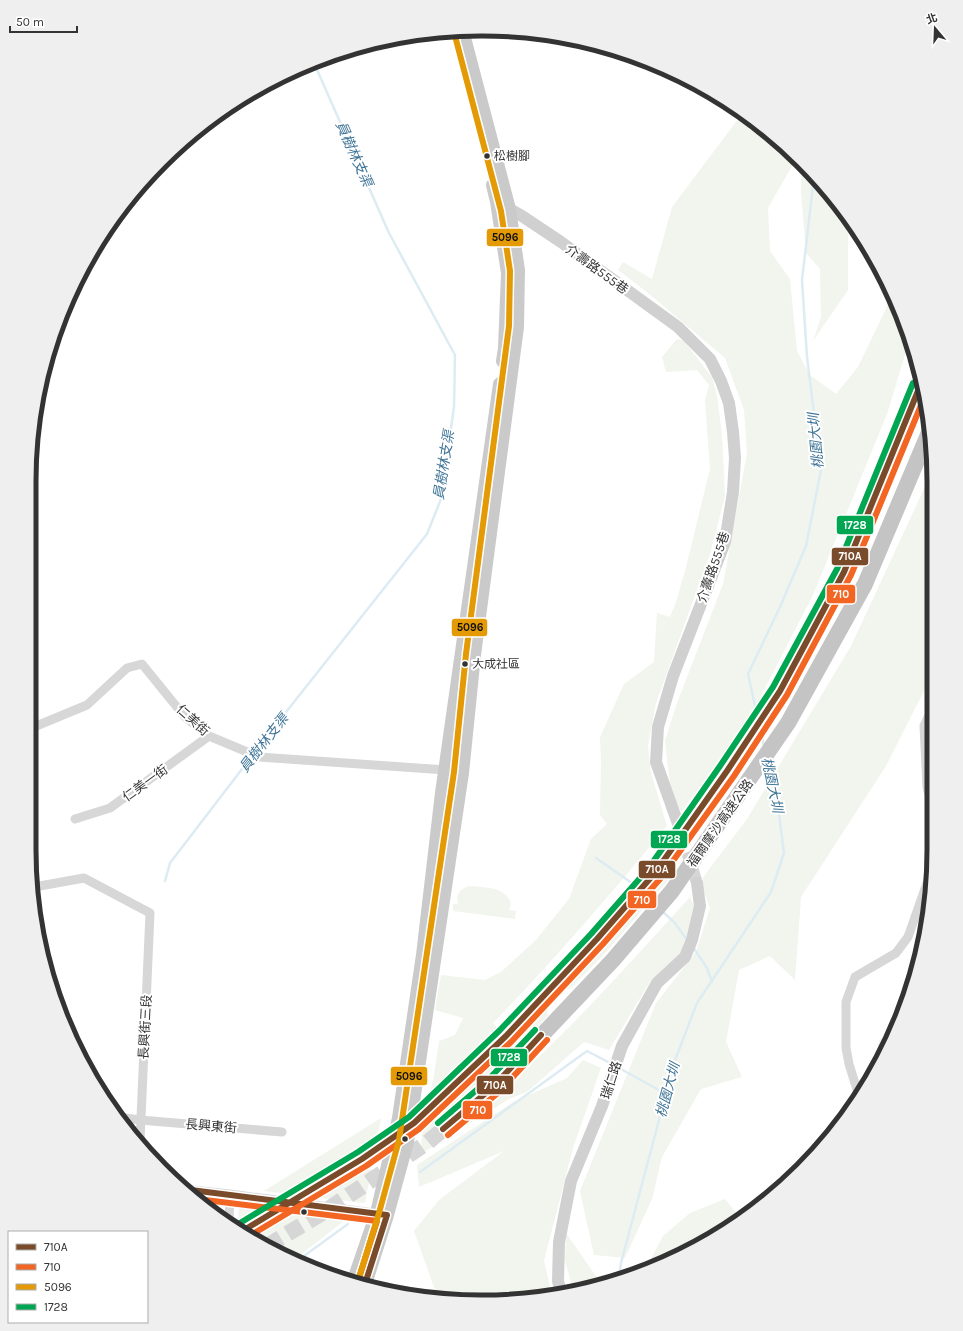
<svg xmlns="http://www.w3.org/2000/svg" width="963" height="1331" viewBox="0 0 963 1331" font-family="Karla,'Noto Sans TC',sans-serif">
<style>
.green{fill:#f1f5ed}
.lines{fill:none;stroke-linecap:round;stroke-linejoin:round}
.stream{stroke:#ddebf3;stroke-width:2.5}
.secondary-tunnel{stroke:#d6d6d6;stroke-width:12;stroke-dasharray:12 6;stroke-linecap:butt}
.highway-tunnel{stroke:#d6d6d6;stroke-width:16;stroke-dasharray:16 8;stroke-linecap:butt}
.street{stroke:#d7d7d7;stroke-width:9}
.secondary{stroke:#d0d0d0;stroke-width:12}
.primary{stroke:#cacaca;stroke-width:14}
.highway{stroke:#c4c4c4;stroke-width:16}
.bus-1-casing{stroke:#fff;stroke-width:9}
.bus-2-casing{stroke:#fff;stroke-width:9}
.bus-3-casing{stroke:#fff;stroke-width:9}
.bus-4-casing{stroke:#fff;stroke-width:9}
.bus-1{stroke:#7a4b2a;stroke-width:6}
.bus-2{stroke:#f26522;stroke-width:6}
.bus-3{stroke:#e39a05;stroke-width:6}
.bus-4{stroke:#00a651;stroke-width:6}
.bus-dot{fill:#333;stroke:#fff;stroke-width:1.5}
.labels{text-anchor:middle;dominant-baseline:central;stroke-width:4;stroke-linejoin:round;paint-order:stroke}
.bus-label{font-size:12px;fill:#333;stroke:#fff;text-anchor:start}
.street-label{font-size:13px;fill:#333;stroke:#fff}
.water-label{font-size:14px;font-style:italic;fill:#3f7597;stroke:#fff}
.rim{fill:none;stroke:#333;stroke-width:5}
.line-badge{stroke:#fff;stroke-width:1.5}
.badge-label{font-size:11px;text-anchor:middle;font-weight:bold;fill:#fff}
.pale-badge-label{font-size:11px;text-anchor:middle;font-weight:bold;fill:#111}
</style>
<rect width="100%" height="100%" fill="#fff"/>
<path class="green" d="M 742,114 L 780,141 L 796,159 L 768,208 L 770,251 L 790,279 L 797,351 L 810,375 L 836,394 L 858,367 L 892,296 L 899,308 L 909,342 L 887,414 L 813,595 L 745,727 L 681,812 L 671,792 L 665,741 L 677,703 L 723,584 L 747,453 L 744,410 L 725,358 L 648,293 L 618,270 L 623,262 L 652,279 L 672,207 Z
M 801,164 L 840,206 L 848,220 L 848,290 L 813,341 L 821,317 L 820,269 L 806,253 L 801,193 Z
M 677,339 L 684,341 L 712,377 L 717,396 L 722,434 L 725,496 L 710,554 L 656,703 L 648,746 L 651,773 L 667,826 C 611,894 554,960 493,1023 L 508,1039 L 540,1009 L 547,1009 L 548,1015 L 517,1050 L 531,1064 C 587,1012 638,954 690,897 L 695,908 L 684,950 L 651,980 L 609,1050 L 584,1042 L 527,1092 L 509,1099 L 421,1154 L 422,1129 L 434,1075 L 439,1041 L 455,1035 L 463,1018 L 435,1010 L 441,975 L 485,980 L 501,972 L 535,941 L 569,899 L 591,839 L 607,824 L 600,815 L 601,762 L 600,737 L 624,684 L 654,662 L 657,613 L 670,617 L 676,602 L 685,571 L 710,469 L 705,400 L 709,385 L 697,370 L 666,372 L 662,357 Z
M 930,473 L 932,675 L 886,766 L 801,897 L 795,980 L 770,956 L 739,970 L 726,1042 L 742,1077 L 701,1089 L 662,1157 L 652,1199 L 625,1258 L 594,1255 L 580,1191 L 656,1003 L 696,952 L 710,908 L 701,883 L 704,876 L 747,819 L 851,646 L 923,491 Z
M 669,869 L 676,871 L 606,952 L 571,988 L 567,990 L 567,985 C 603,948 639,910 669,869 Z
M 470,886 C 486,888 504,886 511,903 L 509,910 L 516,911 L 515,919 L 453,911 L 453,904 L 458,904 C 455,894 461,888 470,886 Z
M 895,1029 L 887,1050 L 883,1056 L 876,1057 L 879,1040 Z
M 583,1060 L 601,1068 L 573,1148 L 544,1261 L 552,1295 C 532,1300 484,1304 465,1300 C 455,1298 445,1293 435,1290 L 414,1231 L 439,1200 L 504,1151 L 419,1187 L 417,1165 L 515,1101 L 567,1078 Z
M 381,1118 L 365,1203 L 264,1191 Z
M 725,1199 L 740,1218 L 655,1267 L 645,1270 L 663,1236 L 690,1213 Z
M 239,1205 L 349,1217 L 294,1260 L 282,1255 L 238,1227 Z
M 566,1233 L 600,1282 L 573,1289 L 565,1261 Z"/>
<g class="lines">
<path class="stream" d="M 757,715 L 748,674 L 780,607 L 806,546 L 821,470 L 807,357 L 802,280 L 814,177
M 761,732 L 764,747
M 596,858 L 629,881 L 636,887
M 165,881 L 170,863 L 275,726 L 427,534 L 441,499 L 454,407 L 455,355 L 389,233 L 314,63
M 644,894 L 653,903
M 662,911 L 675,923 L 687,940
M 693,947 L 707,968 L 712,982
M 885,1047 L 888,1048
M 619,1068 L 666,1094
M 420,1172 L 587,1051 L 612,1064
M 297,1261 L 348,1224
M 619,1277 L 621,1263 L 675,1060 L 697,1003 L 771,892 L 784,853 L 779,814 L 768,763"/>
<path class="secondary-tunnel" d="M 676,818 L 697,883"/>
<path class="highway-tunnel" d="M 244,1230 L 362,1159 L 414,1123 L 475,1066 L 506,1036
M 267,1246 L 327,1210 L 428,1142 L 493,1087 L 524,1054"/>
<path class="street" d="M 932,709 L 924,726 L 927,787 L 933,811
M 29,729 L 87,705 L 127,668 L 142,664 L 185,717 L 209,736 L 259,757 L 446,770 L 462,773
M 75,819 L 110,808 L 209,736
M 34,887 L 84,878 L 150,913 L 140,1141
M 858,1093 L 849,1064 L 846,1048 L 846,1002 L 855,977 L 896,953 L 908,937 L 933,866
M 119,1117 L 140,1120 L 282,1132
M 183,1189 L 230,1194 L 382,1214
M 229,1221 L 230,1194"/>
<path class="secondary" d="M 504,206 L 522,216 L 561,242 L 678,327 L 710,359 L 721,381 L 729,403 L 733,432 L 735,458 L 733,492 L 725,542 L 673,676 L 658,727 L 656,762 L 676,818
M 561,1293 L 558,1281 L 559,1242 L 571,1181 L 602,1106 L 622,1046 L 657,983 L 685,957 L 692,940 L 700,906 L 697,883"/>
<path class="primary" d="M 493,185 L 497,202 L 508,273 L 505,348 L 503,361
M 354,1280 L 377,1213 L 399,1118 L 423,955 L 442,793 L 500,384
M 365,1284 L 387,1215 L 407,1142 L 462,773 L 474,655 L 517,327 L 518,270 L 509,209 L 462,30"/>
<path class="highway" d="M 506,1036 L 597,939 L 654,874 L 727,771 L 780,691 L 844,572 L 920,386
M 524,1054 L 613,960 L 672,891 L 788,723 L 865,584 L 930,430"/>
<defs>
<path id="bus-1" d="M 443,1129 L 493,1087 L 541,1035
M 183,1189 L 387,1215 L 365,1284
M 244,1230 L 362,1159 L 414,1123 L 506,1036 L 597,939 L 654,874 L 727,771 L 780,691 L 844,572 L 920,386"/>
<path id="bus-2" d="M 448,1135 L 499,1092 L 547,1040
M 197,1199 L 377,1221 L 358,1281
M 251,1235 L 366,1166 L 419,1129 L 512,1041 L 603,944 L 660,879 L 734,776 L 787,695 L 851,575 L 924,398"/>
<path id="bus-3" d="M 358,1281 L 379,1213 L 399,1140 L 454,772 L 466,654 L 509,326 L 510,271 L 501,211 L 454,32"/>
<path id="bus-4" d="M 438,1123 L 487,1081 L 535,1030
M 240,1223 L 358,1152 L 409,1117 L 500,1030 L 591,934 L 648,869 L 720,766 L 773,687 L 837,569 L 913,383"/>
</defs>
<use href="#bus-1" class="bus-1-casing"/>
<use href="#bus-2" class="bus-2-casing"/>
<use href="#bus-3" class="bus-3-casing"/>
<use href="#bus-4" class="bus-4-casing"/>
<use href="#bus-1" class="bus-1"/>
<use href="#bus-2" class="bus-2"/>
<use href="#bus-3" class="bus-3"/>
<use href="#bus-4" class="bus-4"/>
</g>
<g class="bus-dot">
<circle cx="487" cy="156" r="3.5"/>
<circle cx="465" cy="664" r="3.5"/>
<circle cx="405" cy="1139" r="3.5"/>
<circle cx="304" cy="1212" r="3.5"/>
</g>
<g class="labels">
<g class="bus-label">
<text x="494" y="156">松樹腳</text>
<text x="472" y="664">大成社區</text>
</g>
<g class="street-label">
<text transform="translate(597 269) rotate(36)">介壽路555巷</text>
<text transform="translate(713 567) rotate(-71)">介壽路555巷</text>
<text transform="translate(193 720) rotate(42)">仁美街</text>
<text transform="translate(145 783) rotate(-36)">仁美一街</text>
<text transform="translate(720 823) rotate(-55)">福爾摩沙高速公路</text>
<text transform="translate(145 1027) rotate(-87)">長興街三段</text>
<text transform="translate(611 1080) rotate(-72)">瑞仁路</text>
<text transform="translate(211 1126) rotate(5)">長興東街</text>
</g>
<g class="water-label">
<text transform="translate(354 154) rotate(66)">員樹林支渠</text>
<text transform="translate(816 441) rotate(-95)">桃園大圳</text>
<text transform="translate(444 465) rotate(-81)">員樹林支渠</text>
<text transform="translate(264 743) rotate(-52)">員樹林支渠</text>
<text transform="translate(772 785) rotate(78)">桃園大圳</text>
<text transform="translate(668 1090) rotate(-75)">桃園大圳</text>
</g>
</g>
<path d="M0 0H963V1331H0ZM481 36H482A445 445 0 0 1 927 481V850A445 445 0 0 1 482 1295H481A445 445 0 0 1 36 850V481A445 445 0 0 1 481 36Z" fill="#efefef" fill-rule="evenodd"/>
<path class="rim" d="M481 36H482A445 445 0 0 1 927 481V850A445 445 0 0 1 482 1295H481A445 445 0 0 1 36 850V481A445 445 0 0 1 481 36Z"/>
<g class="line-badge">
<rect x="486" y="228" width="38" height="19" rx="4" fill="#e39a05"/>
<rect x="836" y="515" width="38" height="20" rx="4" fill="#00a651"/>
<rect x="831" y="547" width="38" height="19" rx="4" fill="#7a4b2a"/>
<rect x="826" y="584" width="30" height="20" rx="4" fill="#f26522"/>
<rect x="451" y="618" width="37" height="19" rx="4" fill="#e39a05"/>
<rect x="650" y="830" width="38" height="19" rx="4" fill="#00a651"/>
<rect x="638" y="860" width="38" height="19" rx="4" fill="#7a4b2a"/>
<rect x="627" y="890" width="30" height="19" rx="4" fill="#f26522"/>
<rect x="490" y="1048" width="38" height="19" rx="4" fill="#00a651"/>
<rect x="390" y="1066" width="38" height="20" rx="4" fill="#e39a05"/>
<rect x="476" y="1075" width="38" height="20" rx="4" fill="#7a4b2a"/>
<rect x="462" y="1100" width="31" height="20" rx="4" fill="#f26522"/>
</g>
<g class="badge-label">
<text x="855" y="529">1728</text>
<text x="850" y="560">710A</text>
<text x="841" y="598">710</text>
<text x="669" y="843">1728</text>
<text x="657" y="873">710A</text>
<text x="642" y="904">710</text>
<text x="509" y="1061">1728</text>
<text x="495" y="1089">710A</text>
<text x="478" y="1114">710</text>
</g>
<g class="pale-badge-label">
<text x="505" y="241">5096</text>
<text x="470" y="631">5096</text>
<text x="409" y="1080">5096</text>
</g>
<rect x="8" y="1231" width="140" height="92" fill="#ffffff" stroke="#adadad"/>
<rect x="16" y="1244" width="20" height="6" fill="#7a4b2a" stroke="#adadad"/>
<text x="44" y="1251" font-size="12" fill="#333333">710A</text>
<rect x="16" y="1264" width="20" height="6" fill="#f26522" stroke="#adadad"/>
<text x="44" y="1271" font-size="12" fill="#333333">710</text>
<rect x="16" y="1284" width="20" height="6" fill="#e39a05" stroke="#adadad"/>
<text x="44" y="1291" font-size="12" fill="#333333">5096</text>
<rect x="16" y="1304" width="20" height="6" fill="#00a651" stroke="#adadad"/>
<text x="44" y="1311" font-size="12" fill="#333333">1728</text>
<g transform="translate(935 28) rotate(341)" stroke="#ffffff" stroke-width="3" paint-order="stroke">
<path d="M0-3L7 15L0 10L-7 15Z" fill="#333333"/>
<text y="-6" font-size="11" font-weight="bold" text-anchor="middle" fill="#333333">北</text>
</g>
<path d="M10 26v6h67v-6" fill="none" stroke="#333333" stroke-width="2"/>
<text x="16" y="26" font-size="12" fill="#333333" stroke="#ffffff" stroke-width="3" paint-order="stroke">50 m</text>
</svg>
